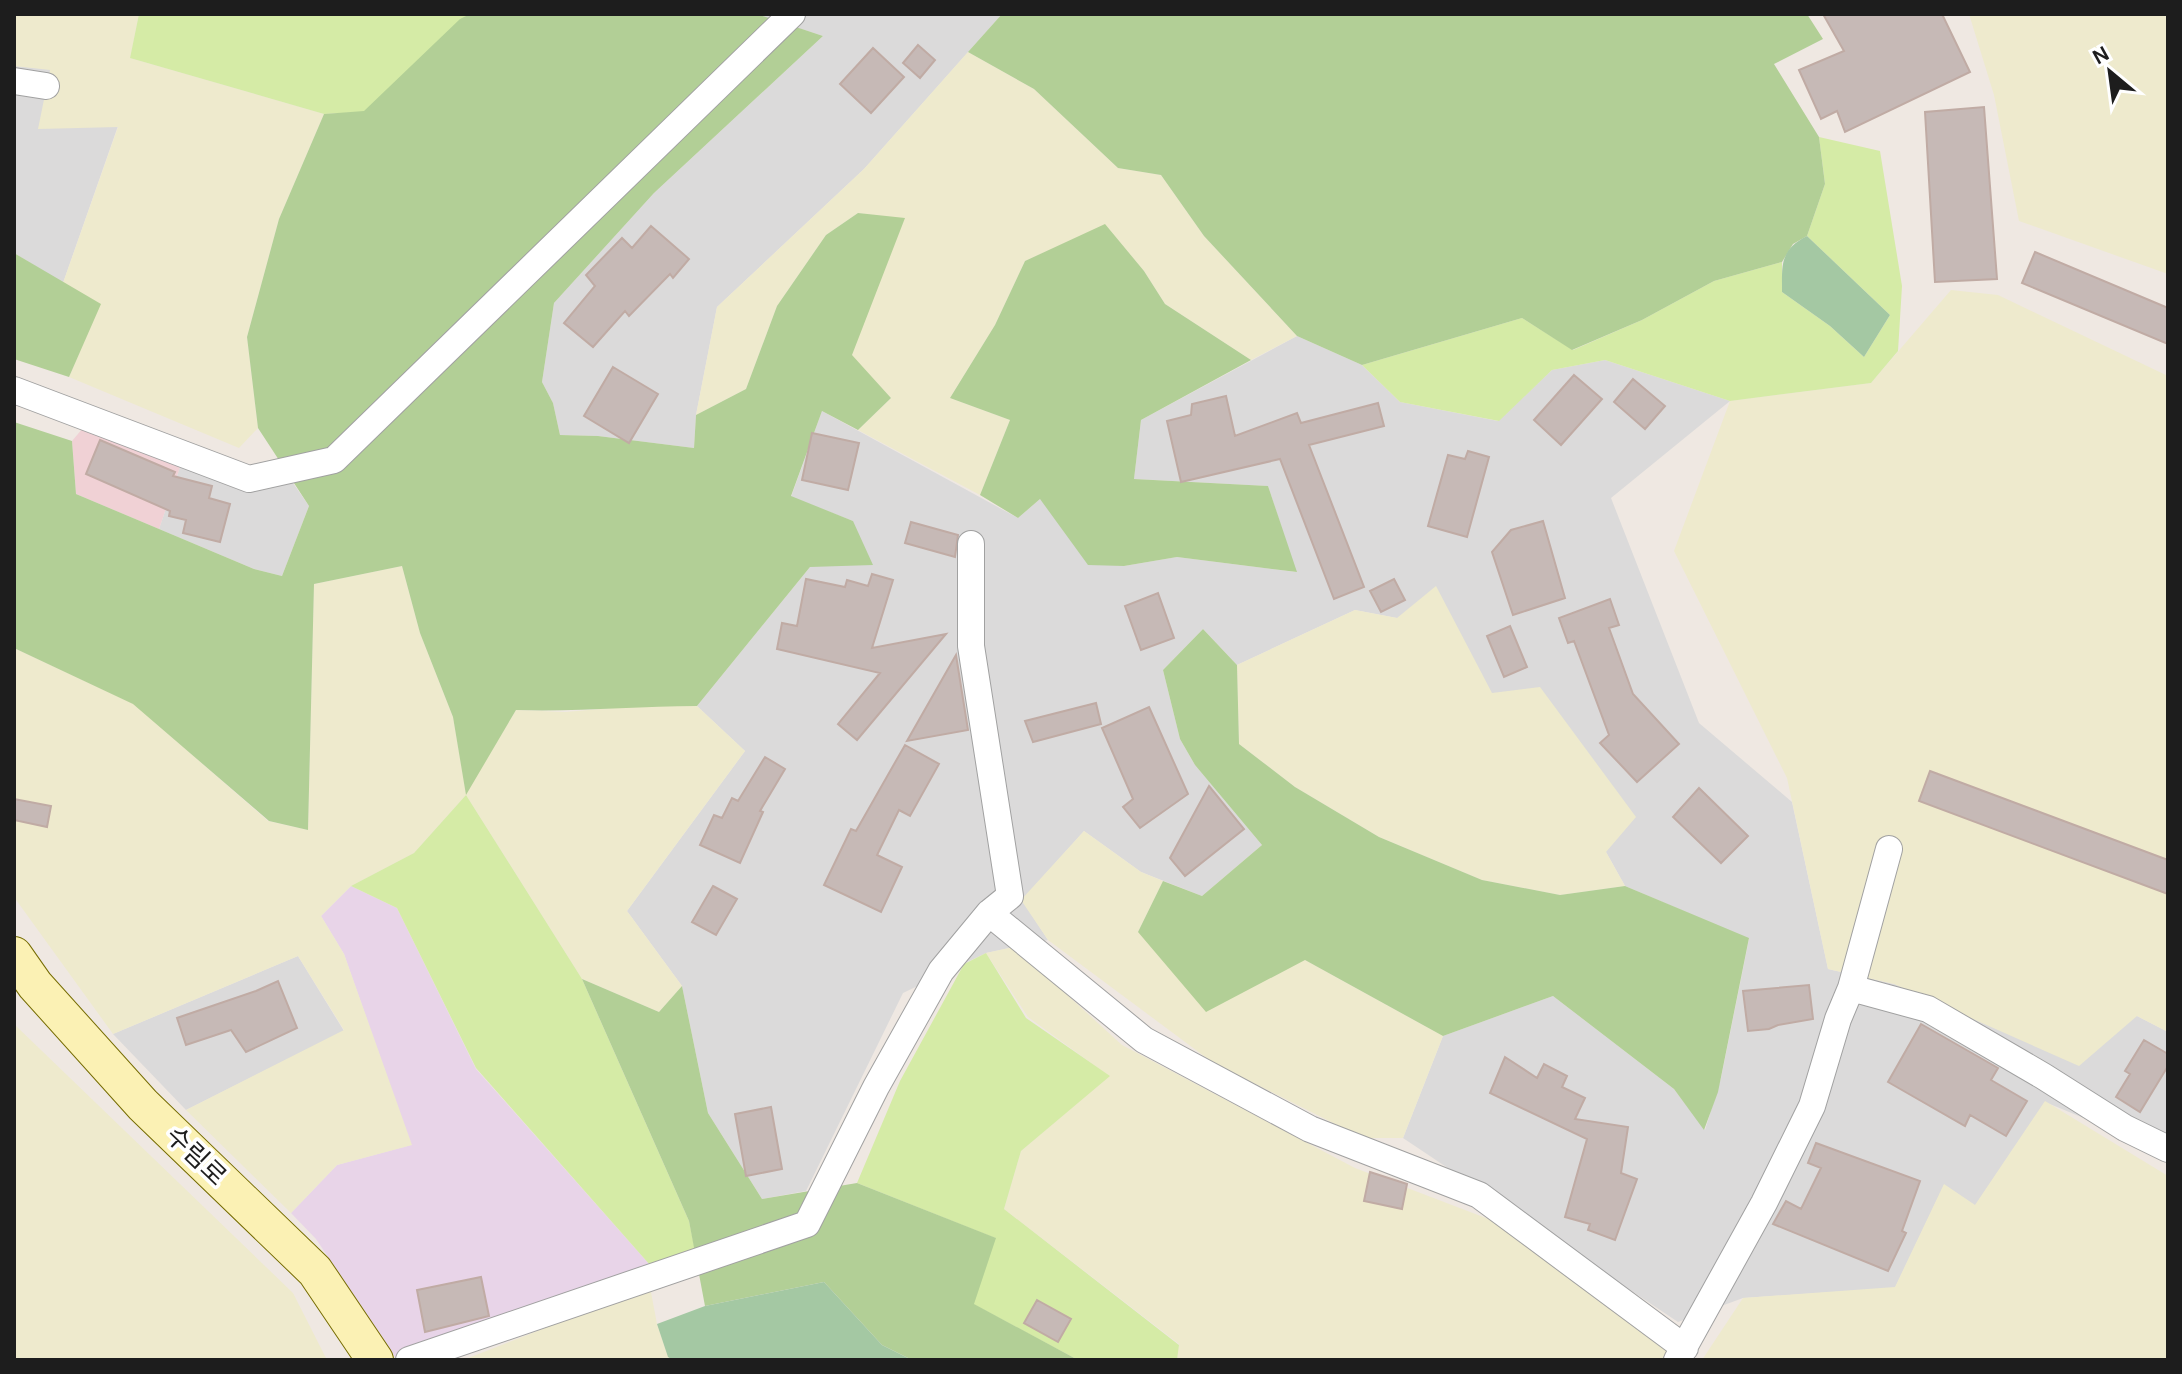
<svg xmlns="http://www.w3.org/2000/svg" width="2182" height="1374" viewBox="0 0 2182 1374" font-family="Karla,'Noto Sans KR',sans-serif">
<style>
.residential{fill:#dbdada}
.commercial{fill:#f0d1d5}
.industrial{fill:#e8d4e8}
.farmland{fill:#eeeacd}
.grass{fill:#d5eba6}
.forest{fill:#b2cf96}
.cemetery{fill:#a4c8a3}
.building{fill:#c6b9b6;stroke:#c0aba4;stroke-width:2}
.lines{fill:none;stroke-linecap:round;stroke-linejoin:round}
.street-casing{stroke:#a1a1a1;stroke-width:28}
.secondary-casing{stroke:#766c02;stroke-width:38}
.street{stroke:#fff;stroke-width:26}
.secondary{stroke:#fbf1b4;stroke-width:36}
.labels{text-anchor:middle;dominant-baseline:central;stroke-width:7;stroke-linejoin:round;paint-order:stroke}
.street-label{font-size:26px;fill:#1d1d1d;stroke:#fff}
</style>
<rect width="100%" height="100%" fill="#efe8e2"/>
<path class="residential" d="M 755,14 L 1002,14 L 864,169 L 717,307 L 696,415 L 694,448 L 598,436 L 560,435 L 553,403 L 542,382 L 554,303 L 654,193 L 823,36 Z
M 14,66 L 50,69 L 118,126 L 63,283 L 14,253 Z
M 1297,336 L 1362,365 L 1400,402 L 1498,421 L 1552,370 L 1605,360 L 1730,401 L 1611,498 L 1699,723 L 1792,802 L 1828,969 L 1894,984 L 2137,1016 L 2168,1032 L 2168,1153 L 2045,1102 L 1975,1206 L 1944,1185 L 1895,1288 L 1743,1298 L 1678,1322 L 1403,1138 L 1443,1036 L 1553,996 L 1674,1089 L 1705,1130 L 1721,1078 L 1749,939 L 1625,886 L 1606,852 L 1492,694 L 1397,618 L 1355,610 L 1237,665 L 1203,629 L 1163,670 L 1180,739 L 1195,765 L 1262,845 L 1202,896 L 1141,872 L 1084,831 L 1022,900 L 1048,940 L 986,953 L 903,993 L 806,1191 L 762,1199 L 708,1113 L 682,986 L 627,911 L 745,751 L 697,706 L 810,567 L 853,521 L 791,497 L 822,411 L 1018,518 L 1040,499 L 1124,566 L 1177,557 L 1296,572 L 1268,486 L 1134,479 L 1141,420 Z
M 181,464 L 293,483 L 309,506 L 282,576 L 254,569 L 159,529 Z
M 298,956 L 344,1031 L 186,1110 L 113,1034 Z"/>
<path class="commercial" d="M 83,428 L 181,464 L 159,529 L 76,494 L 72,441 Z"/>
<path class="industrial" d="M 351,886 L 397,908 L 476,1069 L 650,1265 L 395,1357 L 316,1239 L 291,1213 L 337,1165 L 411,1145 L 344,954 L 321,916 Z"/>
<path class="farmland" d="M 14,14 L 139,14 L 130,58 L 324,114 L 279,219 L 247,337 L 258,428 L 239,448 L 69,377 L 100,304 L 63,283 L 118,127 L 38,129 L 50,70 L 14,66 Z
M 1969,14 L 2168,14 L 2168,274 L 2019,221 L 1994,95 Z
M 968,52 L 1034,89 L 1118,168 L 1161,175 L 1204,236 L 1297,336 L 1251,360 L 1165,304 L 1144,271 L 1105,225 L 1025,261 L 995,325 L 950,398 L 1010,420 L 980,495 L 858,430 L 891,398 L 851,355 L 904,219 L 858,213 L 826,235 L 777,306 L 746,389 L 696,415 L 717,307 L 864,169 Z
M 1951,290 L 1998,295 L 2168,376 L 2168,1032 L 2137,1016 L 2079,1066 L 1894,984 L 1828,969 L 1787,778 L 1674,551 L 1730,401 L 1871,383 Z
M 402,566 L 420,633 L 453,717 L 466,793 L 516,710 L 565,712 L 636,706 L 697,706 L 745,751 L 627,911 L 682,986 L 659,1012 L 582,979 L 466,795 L 414,853 L 351,886 L 321,916 L 344,954 L 412,1145 L 337,1165 L 291,1213 L 186,1110 L 344,1030 L 298,956 L 113,1034 L 14,897 L 14,648 L 134,704 L 268,821 L 308,830 L 314,584 Z
M 1436,586 L 1492,693 L 1540,687 L 1636,817 L 1606,852 L 1625,886 L 1560,895 L 1482,880 L 1379,837 L 1295,787 L 1239,744 L 1237,665 L 1355,610 L 1397,618 Z
M 1084,831 L 1141,872 L 1163,881 L 1138,932 L 1305,960 L 1443,1036 L 1403,1138 L 1363,1138 L 1212,1062 L 1048,940 L 1021,900 Z
M 1027,944 L 1029,960 L 1122,1045 L 1355,1168 L 1499,1223 L 1670,1353 L 1665,1360 L 1177,1360 L 1179,1344 L 1004,1209 L 1021,1151 L 1109,1076 L 1028,1017 L 986,953 Z
M 14,1024 L 293,1293 L 327,1360 L 14,1360 Z
M 2045,1101 L 2168,1176 L 2168,1360 L 1702,1360 L 1743,1298 L 1895,1287 L 1944,1184 L 1975,1205 Z
M 650,1287 L 657,1324 L 668,1356 L 673,1360 L 463,1360 Z"/>
<path class="grass" d="M 139,14 L 470,14 L 460,20 L 364,112 L 324,114 L 130,58 Z
M 1819,137 L 1880,151 L 1902,286 L 1898,351 L 1871,383 L 1730,401 L 1605,360 L 1552,370 L 1499,421 L 1400,402 L 1362,365 L 1522,318 L 1573,350 L 1642,320 L 1714,281 L 1782,262 L 1782,292 L 1830,326 L 1864,357 L 1890,315 L 1807,236 L 1825,184 Z
M 466,795 L 582,979 L 689,1221 L 695,1250 L 650,1265 L 476,1068 L 397,908 L 351,886 L 414,853 Z
M 986,953 L 1026,1018 L 1110,1076 L 1021,1151 L 1004,1209 L 1179,1345 L 1177,1360 L 1078,1360 L 973,1304 L 995,1238 L 857,1183 L 900,1081 L 964,964 Z"/>
<path class="forest" d="M 470,14 L 757,14 L 823,36 L 654,193 L 554,303 L 542,382 L 553,403 L 560,435 L 598,436 L 694,448 L 696,415 L 746,389 L 777,306 L 826,235 L 858,213 L 905,218 L 852,355 L 891,398 L 858,430 L 822,411 L 791,496 L 853,521 L 873,565 L 810,567 L 697,706 C 637,706 577,712 516,710 L 466,795 L 453,717 L 420,633 L 402,566 L 314,584 L 308,830 L 269,821 L 133,704 L 14,648 L 14,422 L 72,441 L 76,494 L 254,569 L 282,576 L 309,506 L 258,428 L 247,337 L 279,219 L 324,114 L 364,111 L 460,19 Z
M 1002,14 L 1807,14 L 1823,39 L 1774,64 L 1819,137 L 1825,184 L 1807,236 L 1793,244 L 1782,262 L 1714,281 L 1642,320 L 1572,350 L 1522,318 L 1362,365 L 1297,336 L 1204,236 L 1161,175 L 1118,168 L 1034,89 L 968,52 Z
M 1105,224 L 1144,271 L 1165,304 L 1251,360 L 1141,420 L 1134,479 L 1268,486 L 1297,572 L 1177,557 L 1124,566 L 1088,565 L 1040,499 L 1018,518 L 980,495 L 1010,420 L 950,398 L 995,325 L 1025,261 Z
M 14,253 L 101,304 L 69,377 L 14,359 Z
M 1203,629 L 1237,665 L 1239,744 L 1295,787 L 1379,837 L 1482,880 L 1560,895 L 1625,886 L 1749,938 L 1718,1092 L 1704,1130 L 1674,1089 L 1553,996 L 1443,1036 L 1305,960 L 1206,1012 L 1138,932 L 1163,881 L 1202,896 L 1262,845 L 1195,765 L 1180,739 L 1163,670 Z
M 582,979 L 659,1012 L 682,986 L 708,1113 L 762,1199 L 857,1183 L 996,1238 L 974,1304 L 1078,1360 L 912,1360 L 882,1345 L 824,1282 L 705,1306 L 689,1221 Z"/>
<path class="cemetery" d="M 1807,236 L 1890,315 L 1864,357 L 1830,326 L 1782,292 C 1782,264 1780,250 1807,236 Z
M 824,1282 L 882,1345 L 912,1360 L 772,1360 L 768,1358 L 766,1360 L 673,1360 L 668,1357 L 657,1324 L 705,1306 Z"/>
<path class="building" d="M 1823,14 L 1942,14 L 1970,72 L 1845,132 L 1837,111 L 1821,119 L 1799,70 L 1844,51 Z
M 918,45 L 935,60 L 920,78 L 903,63 Z
M 873,48 L 904,77 L 871,113 L 840,84 Z
M 1984,107 L 1997,279 L 1935,282 L 1925,112 Z
M 651,226 L 689,259 L 673,278 L 670,274 L 629,316 L 625,311 L 593,347 L 564,323 L 595,286 L 586,275 L 622,238 L 632,248 Z
M 2035,252 L 2168,308 L 2168,344 L 2022,283 Z
M 613,367 L 658,394 L 629,443 L 584,416 Z
M 1574,375 L 1602,399 L 1561,445 L 1534,420 Z
M 1633,379 L 1665,406 L 1645,429 L 1614,402 Z
M 1226,396 L 1235,436 L 1297,413 L 1301,423 L 1378,403 L 1384,426 L 1309,445 L 1364,587 L 1334,599 L 1280,459 L 1181,482 L 1167,421 L 1191,415 L 1192,404 Z
M 812,433 L 859,443 L 848,490 L 802,480 Z
M 100,440 L 175,472 L 173,476 L 212,486 L 209,498 L 230,504 L 220,542 L 183,533 L 186,520 L 169,516 L 170,511 L 86,474 Z
M 1468,451 L 1489,457 L 1467,537 L 1428,526 L 1448,455 L 1465,459 Z
M 1543,521 L 1565,598 L 1513,615 L 1492,552 L 1511,530 Z
M 911,522 L 958,535 L 955,557 L 905,543 Z
M 872,574 L 893,580 L 872,648 L 946,634 L 857,740 L 838,724 L 880,673 L 777,649 L 782,623 L 797,626 L 806,579 L 845,587 L 847,580 L 868,586 Z
M 1394,579 L 1405,600 L 1381,612 L 1370,591 Z
M 1158,593 L 1174,638 L 1141,650 L 1125,606 Z
M 1610,599 L 1619,625 L 1609,628 L 1633,694 L 1679,744 L 1637,782 L 1600,743 L 1609,735 L 1574,641 L 1568,643 L 1559,618 Z
M 1510,626 L 1527,667 L 1504,677 L 1487,636 Z
M 956,655 L 968,730 L 907,741 Z
M 1096,703 L 1101,724 L 1033,742 L 1025,721 Z
M 1149,707 L 1188,794 L 1140,828 L 1123,807 L 1133,799 L 1102,728 Z
M 905,745 L 939,764 L 910,816 L 899,810 L 877,855 L 902,867 L 881,912 L 824,885 L 851,829 L 856,831 Z
M 765,757 L 785,769 L 760,811 L 763,812 L 740,863 L 700,845 L 714,815 L 722,818 L 732,798 L 738,801 Z
M 1930,771 L 2168,860 L 2168,894 L 1919,801 Z
M 1209,786 L 1244,829 L 1185,876 L 1170,858 Z
M 1699,788 L 1748,836 L 1721,863 L 1673,817 Z
M 14,799 L 51,806 L 47,827 L 14,820 Z
M 713,886 L 737,899 L 716,935 L 692,922 Z
M 278,981 L 297,1028 L 246,1052 L 231,1030 L 186,1045 L 177,1018 L 256,991 Z
M 1809,985 L 1813,1019 L 1778,1025 L 1769,1029 L 1748,1031 L 1743,991 Z
M 1921,1024 L 1998,1068 L 1991,1080 L 2027,1101 L 2006,1136 L 1970,1115 L 1965,1126 L 1888,1082 Z
M 2144,1040 L 2168,1054 L 2168,1066 L 2140,1112 L 2116,1097 L 2130,1074 L 2125,1071 Z
M 1505,1057 L 1537,1078 L 1544,1064 L 1567,1076 L 1562,1087 L 1585,1098 L 1575,1119 L 1628,1127 L 1621,1173 L 1637,1179 L 1615,1240 L 1588,1230 L 1590,1224 L 1565,1217 L 1587,1139 L 1490,1093 Z
M 771,1107 L 782,1169 L 746,1176 L 735,1114 Z
M 1816,1143 L 1920,1181 L 1902,1231 L 1906,1233 L 1888,1271 L 1773,1224 L 1786,1201 L 1801,1209 L 1821,1168 L 1808,1163 Z
M 1370,1172 L 1407,1184 L 1402,1209 L 1364,1201 Z
M 481,1277 L 489,1316 L 425,1332 L 417,1290 Z
M 1037,1300 L 1071,1319 L 1058,1342 L 1024,1323 Z"/>
<g class="lines">
<defs>
<path id="street" d="M 14,81 L 46,86
M 14,390 L 249,479 L 334,460 L 792,14
M 989,913 L 1144,1040 L 1310,1129 L 1479,1195 L 1685,1348
M 1851,988 L 1928,1009 L 2043,1076 L 2125,1128 L 2168,1149
M 409,1360 L 807,1224 L 876,1087 L 941,971 L 989,913 L 1010,896 L 971,646 L 971,544
M 1677,1360 L 1764,1203 L 1812,1106 L 1838,1019 L 1851,988 L 1889,849"/>
<path id="secondary" d="M 14,955 L 35,985 L 143,1105 L 315,1271 L 375,1360"/>
</defs>
<use href="#street" class="street-casing"/>
<use href="#secondary" class="secondary-casing"/>
<use href="#street" class="street"/>
<use href="#secondary" class="secondary"/>
</g>
<g class="labels">
<g class="street-label">
<text transform="translate(196 1156) rotate(44)">수림로</text>
</g>
</g>
<rect width="2182" height="1374" fill="none" stroke="#1d1d1d" stroke-width="32"/>
<g transform="translate(2110 72) rotate(331)" stroke="#ffffff" stroke-width="6" paint-order="stroke">
<path d="M0-6L14 30L0 20L-14 30Z" fill="#1d1d1d"/>
<text y="-12" font-size="22" font-weight="bold" text-anchor="middle" fill="#1d1d1d">N</text>
</g>
</svg>
